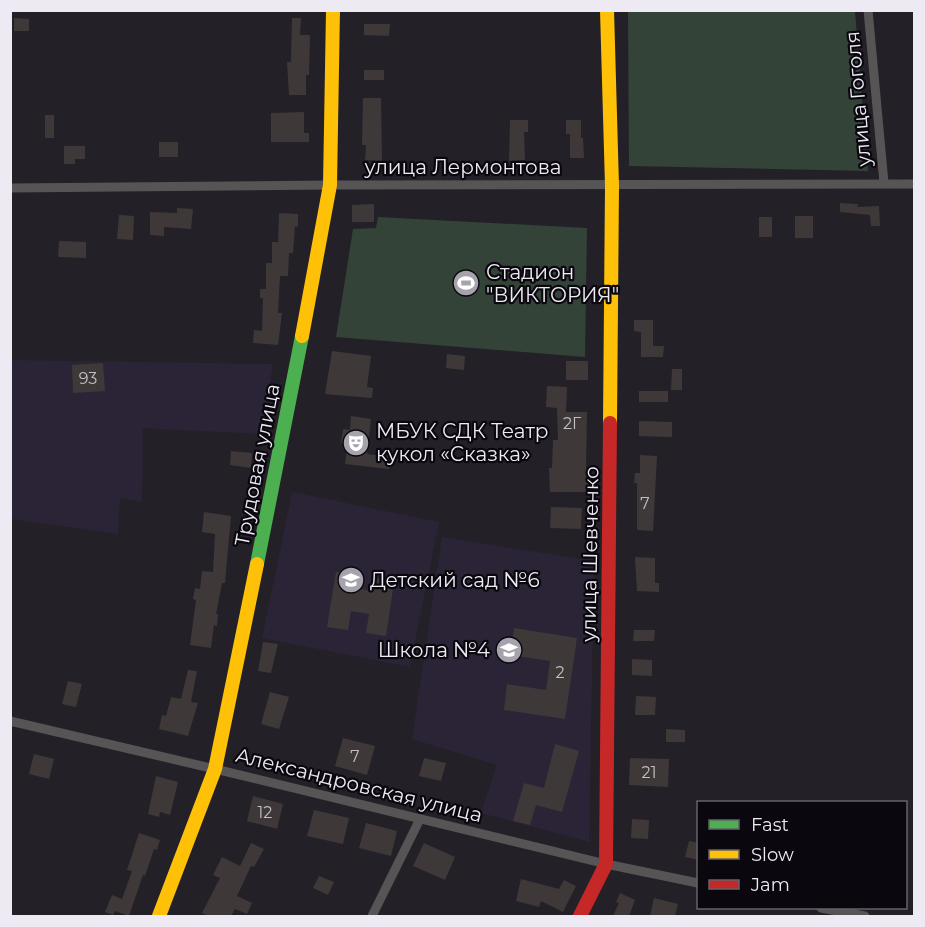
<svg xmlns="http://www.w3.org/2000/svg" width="925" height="927" viewBox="0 0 925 927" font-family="Montserrat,sans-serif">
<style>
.built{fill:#2b2436}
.green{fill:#334337}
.building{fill:#3e3938}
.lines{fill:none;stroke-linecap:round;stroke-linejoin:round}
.street{stroke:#565455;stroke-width:9}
.fast{stroke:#4caf50;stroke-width:14}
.slow{stroke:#ffc107;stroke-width:14}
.jam{stroke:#c62828;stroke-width:14}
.labels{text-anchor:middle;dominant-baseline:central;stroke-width:4.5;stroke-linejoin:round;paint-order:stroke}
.number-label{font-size:16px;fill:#c1bec4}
.street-label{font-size:20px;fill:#edeaf3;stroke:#0a080e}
.poi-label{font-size:20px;fill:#edeaf3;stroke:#0a080e;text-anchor:start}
</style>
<rect width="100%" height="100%" fill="#232027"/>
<path class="built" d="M 11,360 L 273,364 L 261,434 L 143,428 L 142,502 L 120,498 L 118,534 L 11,519 Z
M 292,492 L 439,522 L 410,667 L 262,638 Z
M 442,537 L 594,561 L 589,842 L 481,813 L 497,765 L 412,739 Z"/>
<path class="green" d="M 628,11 L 855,11 L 868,171 L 629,166 Z
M 378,217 L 587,228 L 585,357 L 336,337 L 353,229 L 376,228 Z"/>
<path class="building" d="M 14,18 L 29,19 L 29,31 L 14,31 Z
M 292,18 L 301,18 L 300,35 L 310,35 L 309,75 L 306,75 L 306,95 L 289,95 L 287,62 L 291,62 Z
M 364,24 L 390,24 L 389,36 L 364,35 Z
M 364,70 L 384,70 L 384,80 L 364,80 Z
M 363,98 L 381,98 L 382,161 L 365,160 L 366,145 L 362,145 Z
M 304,112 L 304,133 L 309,133 L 309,142 L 271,142 L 271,113 Z
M 45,115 L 54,115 L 54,138 L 45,138 Z
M 510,120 L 528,120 L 528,132 L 524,132 L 525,160 L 509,161 Z
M 566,120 L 581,120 L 581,138 L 583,138 L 584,158 L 570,158 L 570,134 L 566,134 Z
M 159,142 L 178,142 L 178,157 L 159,157 Z
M 64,146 L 85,146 L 85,159 L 75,159 L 75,164 L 64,164 Z
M 840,203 L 858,204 L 857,207 L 879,206 L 880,226 L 871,226 L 870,215 L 840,212 Z
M 374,204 L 374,222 L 352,222 L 352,205 Z
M 177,208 L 193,209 L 191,229 L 164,227 L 164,236 L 150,235 L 150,212 L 177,213 Z
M 279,213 L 298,214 L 298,227 L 295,226 L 293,253 L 289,253 L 288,276 L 280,276 L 278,313 L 282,313 L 278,345 L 253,343 L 254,330 L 262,331 L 263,298 L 260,298 L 260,289 L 266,289 L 266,263 L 272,263 L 272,242 L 278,242 Z
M 119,215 L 134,216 L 133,240 L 117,239 Z
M 795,216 L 813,216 L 813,238 L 795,238 Z
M 759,217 L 772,217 L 772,237 L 759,237 Z
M 59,241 L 86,242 L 86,258 L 58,257 Z
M 634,320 L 653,320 L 653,346 L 664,346 L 663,357 L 641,357 L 641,332 L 634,331 Z
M 332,351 L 371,356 L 367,387 L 373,388 L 372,398 L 325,394 Z
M 447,354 L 465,356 L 464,370 L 446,368 Z
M 566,361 L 588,361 L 588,380 L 566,380 Z
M 103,363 L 105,391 L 73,393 L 72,365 Z
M 672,369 L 682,369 L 682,390 L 671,390 Z
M 547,386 L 567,387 L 566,412 L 587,412 L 586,468 L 588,468 L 589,492 L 550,492 L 549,468 L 552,468 L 553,440 L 558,440 L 557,408 L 546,407 Z
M 639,391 L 668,391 L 668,402 L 639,402 Z
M 351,416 L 371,419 L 367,454 L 391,457 L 389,469 L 345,464 L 348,443 L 341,443 L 343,429 L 350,430 Z
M 639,421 L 672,422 L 672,437 L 639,436 Z
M 231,451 L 252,453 L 251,468 L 230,465 Z
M 640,455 L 657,456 L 653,531 L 637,530 L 637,483 L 634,483 L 635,473 L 640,473 Z
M 551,507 L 582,508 L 581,529 L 550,528 Z
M 204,512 L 231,516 L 225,583 L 222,583 L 216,614 L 218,614 L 217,626 L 214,625 L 211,648 L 190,645 L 196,600 L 193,599 L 195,588 L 200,589 L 202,571 L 213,572 L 215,534 L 202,532 Z
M 635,557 L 655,558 L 655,583 L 659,583 L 659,592 L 637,591 Z
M 336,572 L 357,575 L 355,588 L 372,591 L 375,578 L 394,582 L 386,636 L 366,633 L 369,614 L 351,611 L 348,630 L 327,627 Z
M 514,628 L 577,638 L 565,719 L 504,710 L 507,684 L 546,690 L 550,661 L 511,655 Z
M 634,630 L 655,630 L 654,641 L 633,641 Z
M 263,642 L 278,644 L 271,673 L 258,671 Z
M 632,659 L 652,660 L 652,676 L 632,675 Z
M 188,670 L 197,671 L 191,702 L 198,703 L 188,736 L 159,729 L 162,715 L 166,716 L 171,697 L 181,699 Z
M 68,681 L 82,684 L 76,707 L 62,704 Z
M 270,692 L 289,697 L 279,729 L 261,724 Z
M 636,696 L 656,697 L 655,715 L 635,715 Z
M 666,729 L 685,730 L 685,742 L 666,742 Z
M 343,738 L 375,746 L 367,775 L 335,766 Z
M 555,744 L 579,751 L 562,812 L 536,805 L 530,825 L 513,821 L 524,783 L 544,788 Z
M 34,754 L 54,759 L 49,779 L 29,774 Z
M 424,758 L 446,763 L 441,781 L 419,776 Z
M 630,758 L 669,759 L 668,787 L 629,785 Z
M 156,776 L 178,782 L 170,815 L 160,812 L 159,817 L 148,814 Z
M 253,796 L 283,804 L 277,829 L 247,821 Z
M 314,810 L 349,818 L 343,844 L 307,836 Z
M 632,819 L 649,820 L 648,839 L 631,838 Z
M 366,823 L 397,831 L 391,856 L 359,848 Z
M 139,833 L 160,840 L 157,850 L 154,849 L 145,876 L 143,875 L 129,916 L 115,911 L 113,915 L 105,912 L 112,895 L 122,899 L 132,871 L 127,870 Z
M 689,841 L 699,843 L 699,860 L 685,857 Z
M 251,843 L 264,849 L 254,867 L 251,866 L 237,896 L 252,903 L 247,914 L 235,909 L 231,916 L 209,916 L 202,913 L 220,878 L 213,875 L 222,857 L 240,866 Z
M 424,843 L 455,857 L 445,880 L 413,866 Z
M 319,876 L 334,882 L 328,895 L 313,888 Z
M 521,879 L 559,889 L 564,880 L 576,886 L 563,912 L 541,901 L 539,907 L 516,901 Z
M 620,893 L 635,900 L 629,916 L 613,916 L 619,903 L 616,902 Z
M 654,898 L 678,904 L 675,916 L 650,916 Z"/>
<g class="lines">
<path class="street" d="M 868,10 L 884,183
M 10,188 L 330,185 L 914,184
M 10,721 L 215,769 L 606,864 L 698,883
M 821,908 L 865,916
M 372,916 L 420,819"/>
<path class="fast" d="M 257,564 L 302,336"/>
<path class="slow" d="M 607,10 L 612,186 L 610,423
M 302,336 L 330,185 L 333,10
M 159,916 L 215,769 L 257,564"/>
<path class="jam" d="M 580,916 L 606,864 L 610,423"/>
</g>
<defs>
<symbol id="stadium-disc" viewBox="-11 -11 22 22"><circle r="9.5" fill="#a6a3ac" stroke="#0a080e"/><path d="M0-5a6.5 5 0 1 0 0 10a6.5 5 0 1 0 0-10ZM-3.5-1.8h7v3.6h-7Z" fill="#fff"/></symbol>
<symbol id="theatre-disc" viewBox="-11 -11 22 22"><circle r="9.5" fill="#a6a3ac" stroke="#0a080e"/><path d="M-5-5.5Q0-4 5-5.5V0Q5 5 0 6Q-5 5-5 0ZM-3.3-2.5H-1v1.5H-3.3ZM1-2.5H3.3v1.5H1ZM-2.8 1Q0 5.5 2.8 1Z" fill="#fff"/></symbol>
<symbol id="school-disc" viewBox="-11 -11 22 22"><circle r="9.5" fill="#a6a3ac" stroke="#0a080e"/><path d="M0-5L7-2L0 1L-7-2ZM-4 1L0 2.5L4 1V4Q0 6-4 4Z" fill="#fff"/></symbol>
</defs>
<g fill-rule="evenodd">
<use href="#stadium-disc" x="451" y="268" width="30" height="30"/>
<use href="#theatre-disc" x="341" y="428" width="30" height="30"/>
<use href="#school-disc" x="336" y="565" width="30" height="30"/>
<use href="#school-disc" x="494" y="635" width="30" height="30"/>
</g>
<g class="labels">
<g class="number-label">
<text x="88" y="378">93</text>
<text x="572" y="423">2Г</text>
<text x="645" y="503">7</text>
<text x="560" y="672">2</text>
<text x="355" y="756">7</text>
<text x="649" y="772">21</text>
<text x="265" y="812">12</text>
</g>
<g class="street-label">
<text transform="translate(858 99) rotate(-95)">улица Гоголя</text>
<text x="463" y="167">улица Лермонтова</text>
<text transform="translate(257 465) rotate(-79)">Трудовая улица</text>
<text transform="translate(590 554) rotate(-89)">улица Шевченко</text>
<text transform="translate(359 785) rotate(14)">Александровская улица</text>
</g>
<g class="poi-label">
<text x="486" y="272">Стадион<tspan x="486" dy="23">"ВИКТОРИЯ"</tspan></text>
<text x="376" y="431">МБУК СДК Театр<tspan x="376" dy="23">кукол «Сказка»</tspan></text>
<text x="370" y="580">Детский сад №6</text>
<text x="490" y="650" text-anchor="end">Школа №4</text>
</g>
</g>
<rect width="925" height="927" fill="none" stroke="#edeaf3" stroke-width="24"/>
<rect x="697" y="801" width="210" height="108" fill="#0a080e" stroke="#65626a" stroke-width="1.5"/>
<rect x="709" y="820" width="30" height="9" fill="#4caf50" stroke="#65626a" stroke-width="1.5"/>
<text x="751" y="831" font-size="18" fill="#edeaf3">Fast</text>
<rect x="709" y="850" width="30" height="9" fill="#ffc107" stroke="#65626a" stroke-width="1.5"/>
<text x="751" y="861" font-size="18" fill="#edeaf3">Slow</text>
<rect x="709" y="880" width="30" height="9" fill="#c62828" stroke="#65626a" stroke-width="1.5"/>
<text x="751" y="891" font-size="18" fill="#edeaf3">Jam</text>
</svg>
